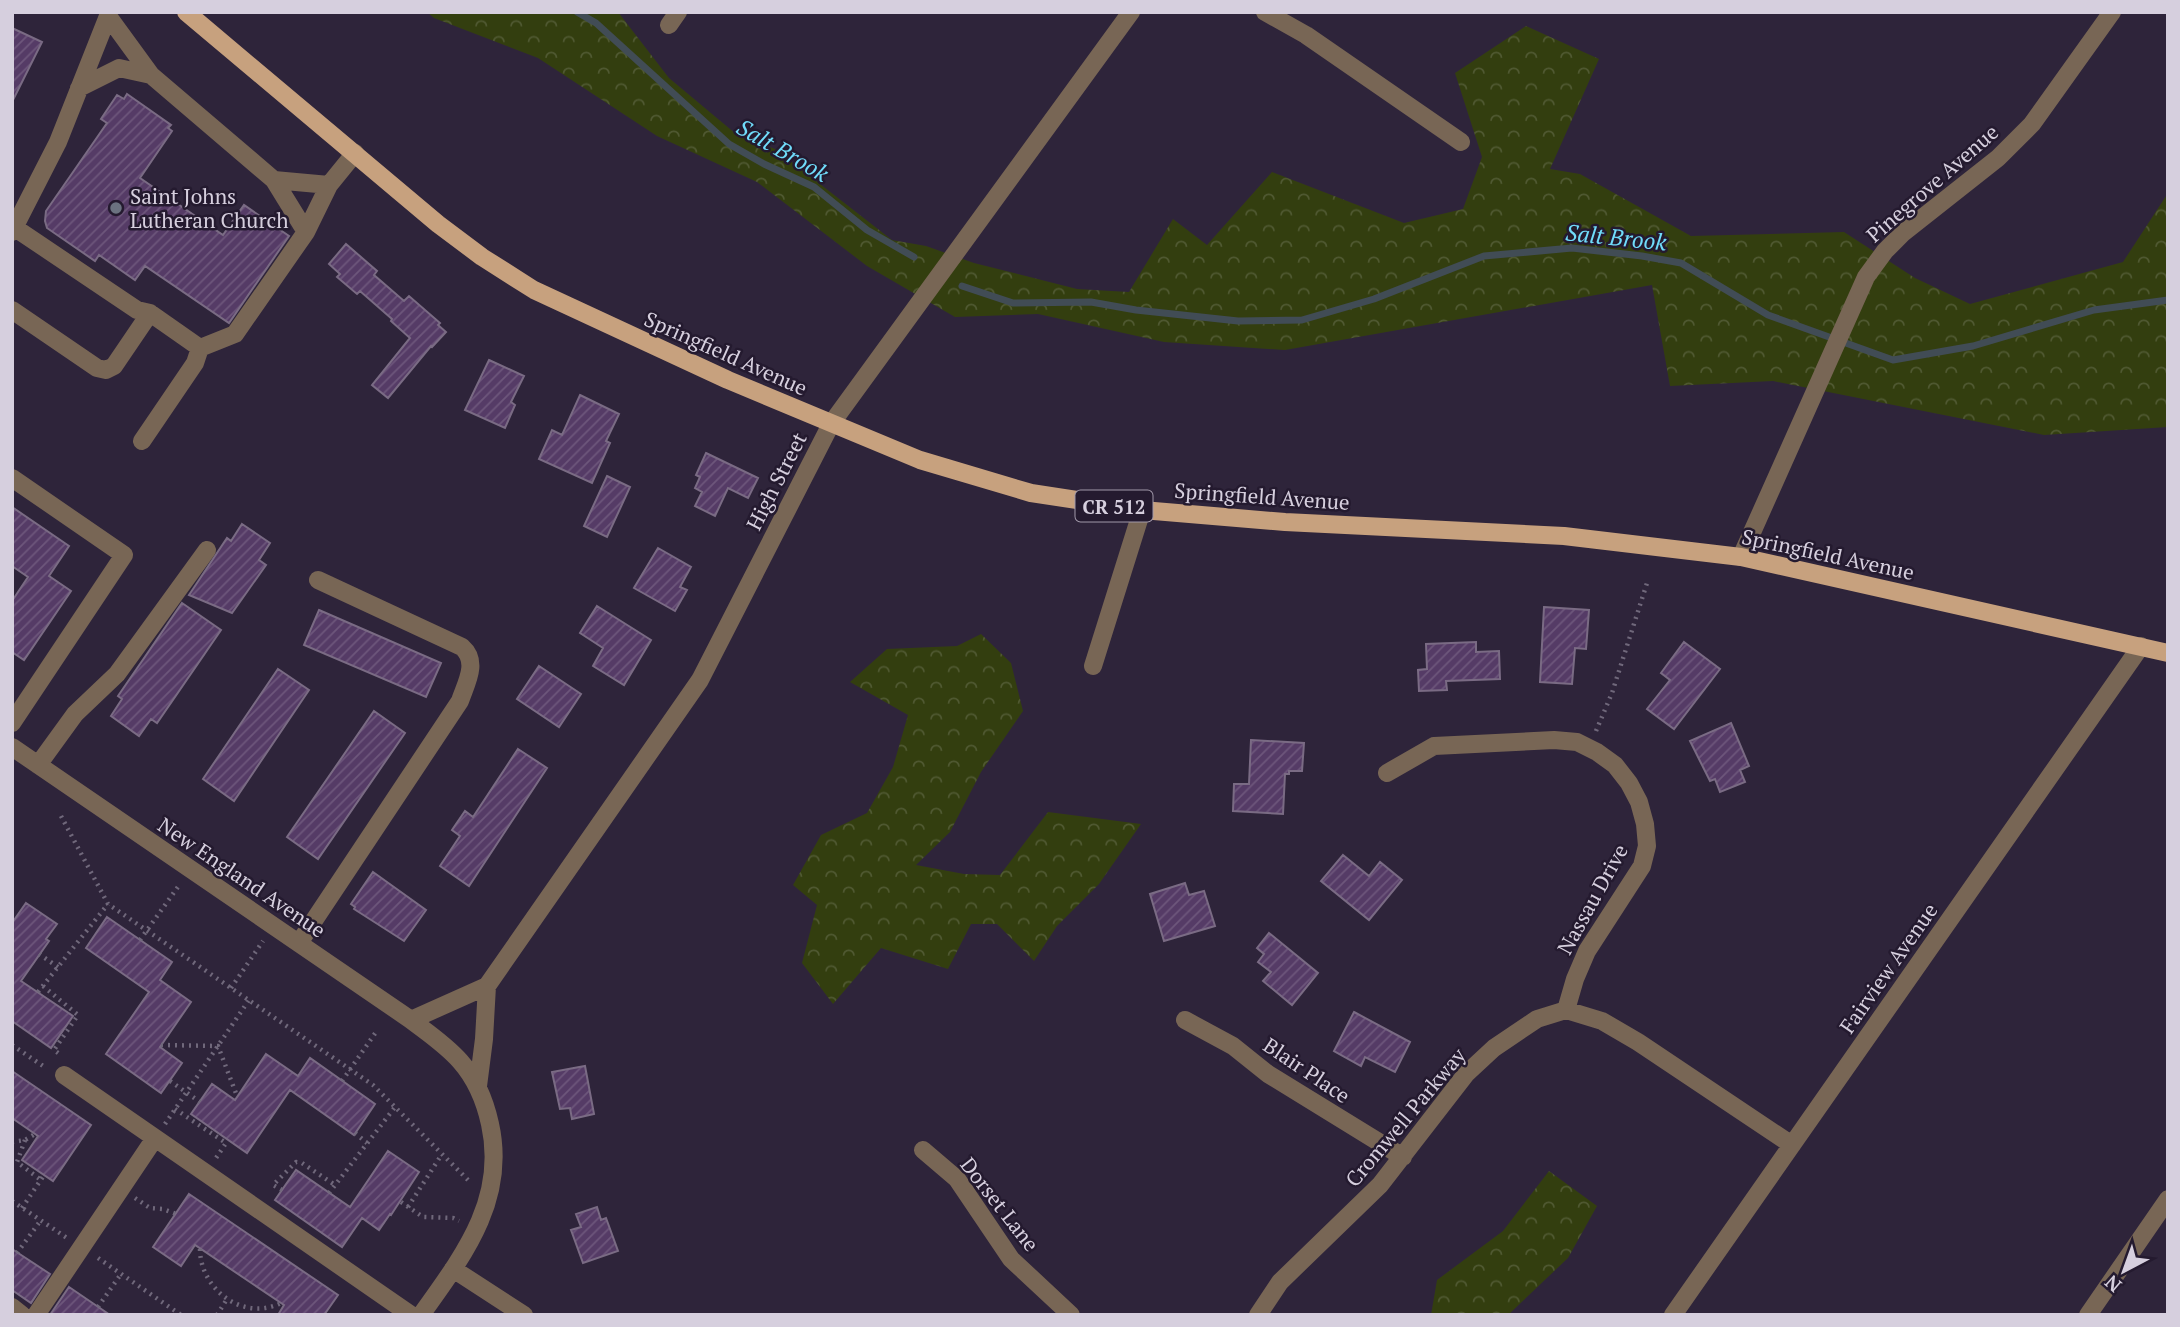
<svg xmlns="http://www.w3.org/2000/svg" width="2180" height="1327" viewBox="0 0 2180 1327" font-family="'PT Serif',serif">
<style>
.forest{fill:url(#forest-crowns)}
.lines{fill:none;stroke-linecap:round;stroke-linejoin:round}
.stream{stroke:#414c55;stroke-width:7}
.building{fill:url(#building-hatch);stroke:#7a6b84;stroke-width:2}
.path{stroke:#70687b;stroke-width:4.5;stroke-dasharray:2 5;stroke-linecap:butt}
.minor{stroke:#786655;stroke-width:18}
.major{stroke:#c7a17e;stroke-width:18}
.worship-dot{fill:#6b7280;stroke:#241a2f;stroke-width:2.5}
.labels{text-anchor:middle;dominant-baseline:central;stroke-width:5;stroke-linejoin:round;paint-order:stroke}
.shield{fill:#241a2f;stroke:#a199aa;stroke-width:2}
.shield-label{font-size:19px;font-weight:bold;fill:#d6cfde}
.street-label{font-size:21px;fill:#d6cfde;stroke:#241a2f}
.poi-label{font-size:21px;fill:#d6cfde;stroke:#241a2f;text-anchor:start}
.water-label{font-size:23px;font-style:italic;fill:#70dcfa;stroke:#241a2f}
</style>
<defs>
<pattern id="forest-crowns" width="20" height="18" patternUnits="userSpaceOnUse" patternTransform="scale(1.75)"><rect width="20" height="18" fill="#333e0f"/><path d="M2 6a3 3 0 1 1 6 0M12 15a3 3 0 1 1 6 0" fill="none" stroke="#505932"/></pattern>
<pattern id="building-hatch" width="6" height="6" patternUnits="userSpaceOnUse" patternTransform="scale(1.75)"><rect width="6" height="6" fill="#553b66"/><path d="M-1 1l2-2M0 6l6-6M5 7l2-2" fill="none" stroke="#6d567b"/></pattern>
</defs>
<rect width="100%" height="100%" fill="#2e243a"/>
<path class="forest" d="M 427,12 L 618,12 L 669,78 L 736,134 L 775,149 L 892,240 L 926,246 L 974,263 L 1077,289 L 1129,292 L 1173,219 L 1207,245 L 1272,172 L 1404,223 L 1463,209 L 1482,157 L 1455,73 L 1526,26 L 1599,59 L 1550,169 L 1580,174 L 1691,236 L 1844,232 L 1915,278 L 1970,304 L 2123,262 L 2168,193 L 2168,427 L 2044,435 L 1773,381 L 1670,386 L 1652,285 L 1285,350 L 1164,342 L 1038,314 L 955,317 L 867,266 L 757,182 L 657,136 L 538,58 L 434,18 Z
M 981,634 L 1011,663 L 1023,711 L 981,772 L 950,832 L 916,865 L 964,874 L 1000,875 L 1048,812 L 1141,824 L 1099,884 L 1057,926 L 1034,961 L 997,924 L 971,924 L 948,969 L 881,948 L 833,1004 L 802,963 L 817,905 L 793,885 L 821,835 L 867,813 L 893,767 L 908,715 L 850,682 L 887,649 L 957,646 Z
M 1549,1171 L 1597,1206 L 1568,1258 L 1508,1315 L 1431,1315 L 1437,1280 L 1503,1231 Z"/>
<g class="lines">
<path class="stream" d="M 577,12 L 596,23 L 729,144 L 764,164 L 814,187 L 867,230 L 914,257
M 962,286 L 1013,303 L 1091,302 L 1136,310 L 1238,321 L 1302,320 L 1374,299 L 1484,256 L 1572,248 L 1642,256 L 1681,263 L 1768,315 L 1893,360 L 1973,346 L 2094,310 L 2168,300"/>
</g>
<path class="building" d="M 12,28 L 42,42 L 12,102 Z
M 127,94 L 171,125 L 168,128 L 172,131 L 140,178 L 223,235 L 244,205 L 289,236 L 229,323 L 145,266 L 135,280 L 99,255 L 95,261 L 47,228 L 45,221 L 46,211 L 107,123 L 101,119 L 117,95 L 124,99 Z
M 346,244 L 377,271 L 374,275 L 404,301 L 409,296 L 440,323 L 438,325 L 446,332 L 432,347 L 431,346 L 388,398 L 372,385 L 410,338 L 391,321 L 392,319 L 360,291 L 357,294 L 337,277 L 340,274 L 329,264 Z
M 489,360 L 524,376 L 511,402 L 515,405 L 505,428 L 465,410 Z
M 580,395 L 619,414 L 606,441 L 610,443 L 592,483 L 539,459 L 552,430 L 562,435 Z
M 706,453 L 758,478 L 748,498 L 728,488 L 715,516 L 695,506 L 702,492 L 695,488 L 700,477 L 696,475 Z
M 607,476 L 630,487 L 607,537 L 584,526 Z
M 12,507 L 69,546 L 49,576 L 71,591 L 24,660 L 12,652 L 12,601 L 28,577 L 12,566 Z
M 242,524 L 270,543 L 259,560 L 266,565 L 232,613 L 189,595 L 227,538 L 231,541 Z
M 658,548 L 691,567 L 680,587 L 687,590 L 675,611 L 634,588 Z
M 182,603 L 221,630 L 157,723 L 151,719 L 139,736 L 111,716 L 122,699 L 118,696 Z
M 597,606 L 651,640 L 624,685 L 593,666 L 603,648 L 580,633 Z
M 1544,607 L 1589,610 L 1586,649 L 1575,648 L 1572,684 L 1540,682 Z
M 319,610 L 441,663 L 426,697 L 304,645 Z
M 1476,642 L 1476,652 L 1499,651 L 1500,679 L 1446,681 L 1447,690 L 1419,691 L 1418,670 L 1427,669 L 1426,644 Z
M 1684,642 L 1720,669 L 1674,729 L 1647,709 L 1670,680 L 1661,673 Z
M 539,666 L 581,694 L 559,727 L 517,699 Z
M 278,669 L 309,690 L 234,801 L 203,779 Z
M 374,711 L 405,733 L 318,859 L 287,837 Z
M 1731,723 L 1749,766 L 1740,770 L 1745,782 L 1720,792 L 1715,779 L 1710,781 L 1690,741 Z
M 1251,740 L 1304,743 L 1302,771 L 1289,771 L 1289,774 L 1285,774 L 1283,814 L 1233,811 L 1234,784 L 1249,784 Z
M 518,749 L 547,768 L 469,886 L 440,866 L 460,836 L 452,830 L 465,811 L 473,817 Z
M 1343,855 L 1369,876 L 1380,862 L 1402,880 L 1369,920 L 1321,881 Z
M 373,872 L 426,910 L 404,941 L 354,909 L 355,907 L 351,904 Z
M 1185,883 L 1189,895 L 1204,891 L 1215,926 L 1164,941 L 1150,894 Z
M 26,903 L 57,924 L 46,939 L 49,941 L 21,981 L 73,1016 L 51,1048 L 12,1021 L 12,923 Z
M 107,917 L 172,962 L 160,980 L 191,1002 L 160,1047 L 182,1063 L 161,1093 L 106,1054 L 149,992 L 86,948 Z
M 1269,933 L 1318,973 L 1292,1005 L 1263,981 L 1271,972 L 1258,962 L 1264,954 L 1257,948 Z
M 1354,1012 L 1410,1042 L 1395,1072 L 1365,1057 L 1361,1066 L 1334,1051 Z
M 266,1054 L 298,1076 L 310,1058 L 375,1104 L 354,1135 L 290,1090 L 247,1153 L 191,1114 L 212,1084 L 235,1100 Z
M 585,1066 L 594,1114 L 572,1119 L 570,1108 L 560,1109 L 552,1072 Z
M 12,1071 L 91,1125 L 53,1181 L 22,1160 L 38,1136 L 12,1118 Z
M 388,1151 L 419,1172 L 391,1215 L 390,1214 L 379,1230 L 362,1218 L 342,1247 L 275,1200 L 296,1170 L 350,1207 Z
M 189,1194 L 338,1295 L 324,1315 L 278,1315 L 284,1305 L 195,1245 L 181,1266 L 153,1247 Z
M 597,1207 L 601,1220 L 606,1218 L 618,1251 L 583,1263 L 571,1230 L 581,1227 L 576,1214 Z
M 12,1249 L 50,1274 L 31,1303 L 12,1290 Z
M 69,1287 L 110,1315 L 50,1315 Z"/>
<g class="lines">
<path class="path" d="M 1596,731 L 1612,693 L 1647,583
M 61,816 L 108,904 L 373,1085 L 471,1183
M 140,940 L 180,884
M 39,954 L 58,967
M 43,986 L 78,1015 L 54,1050 L 61,1055
M 231,988 L 263,941
M 38,992 L 108,904
M 12,1045 L 46,1068
M 161,1045 L 218,1046 L 237,1096
M 170,1081 L 200,1102
M 342,1081 L 376,1032
M 175,1109 L 226,1143 L 216,1158
M 165,1124 L 249,1000
M 355,1133 L 367,1143
M 25,1140 L 17,1162 L 41,1180
M 12,1142 L 25,1140 L 35,1134
M 282,1190 L 273,1185 L 296,1162 L 302,1163 L 335,1185
M 329,1193 L 395,1107
M 135,1198 L 150,1208 L 163,1209 L 176,1214
M 12,1201 L 67,1238
M 401,1202 L 423,1217 L 453,1218 L 459,1221
M 408,1207 L 442,1154
M 22,1208 L 44,1175
M 200,1249 C 200,1289 243,1322 281,1303
M 17,1253 L 41,1220
M 98,1258 L 181,1315
M 98,1307 L 121,1274
M 217,1315 L 227,1299"/>
<path class="minor" d="M 109,12 L 108,16 L 151,75 L 274,180 L 329,185
M 1265,12 L 1306,35 L 1461,142
M 669,25 L 678,12
M 79,88 L 119,68 L 151,75
M 274,180 L 306,232
M 15,228 L 137,310 L 150,313 L 200,348 L 235,334 L 306,232 L 329,185 L 355,153
M 12,232 L 58,142 L 108,16
M 12,310 L 97,368 L 106,370 L 114,366 L 150,313
M 142,441 L 195,363 L 200,348
M 12,478 L 124,555 L 12,723
M 1741,557 L 1866,277 L 1885,251 L 1903,233 L 1998,158 L 2032,124 L 2112,12
M 1093,666 L 1142,510
M 12,747 L 411,1020 C 428,1033 446,1045 460,1061 C 476,1079 485,1101 490,1124 C 507,1200 463,1256 421,1315
M 38,765 L 75,714 L 117,674 L 207,550
M 1387,773 L 1434,746 L 1554,740 L 1577,742 L 1597,752 L 1615,765 L 1629,783 L 1639,802 L 1645,824 L 1647,846 L 1642,866 L 1587,951 L 1575,979 L 1566,1010
M 299,943 L 460,701 C 466,683 479,662 462,647 L 318,580
M 411,1020 L 487,986 L 700,680 L 831,424 L 1131,12
M 1185,1020 L 1233,1046 L 1268,1074 L 1403,1157
M 64,1075 L 411,1315
M 478,1086 L 484,1039 L 487,986
M 923,1150 L 957,1179 L 1011,1259 L 1071,1315
M 453,1269 L 524,1315
M 12,1307 L 22,1315
M 36,1315 L 155,1138
M 1258,1315 L 1280,1282 L 1380,1185 L 1466,1074 L 1494,1048 L 1537,1019 L 1566,1010 L 1602,1021 L 1638,1042 L 1792,1145
M 1673,1315 L 2141,646
M 2088,1315 L 2168,1199"/>
<path class="major" d="M 186,12 L 438,224 L 482,257 L 534,290 L 728,380 L 920,460 L 1031,493 L 1142,510 L 1285,522 L 1564,536 L 1741,557 L 2168,653"/>
</g>
<circle class="worship-dot" cx="116" cy="208" r="7"/>
<g class="labels">
<rect class="shield" x="1075.5" y="490.5" width="77" height="31" rx="5"/>
<g class="shield-label">
<text x="1114" y="506">CR 512</text>
</g>
<g class="street-label">
<text transform="translate(1932 183) rotate(-41)">Pinegrove Avenue</text>
<text transform="translate(726 353) rotate(24)">Springfield Avenue</text>
<text transform="translate(776 481) rotate(-63)">High Street</text>
<text transform="translate(1262 496) rotate(4)">Springfield Avenue</text>
<text transform="translate(1828 554) rotate(12)">Springfield Avenue</text>
<text transform="translate(242 877) rotate(34)">New England Avenue</text>
<text transform="translate(1592 899) rotate(-61)">Nassau Drive</text>
<text transform="translate(1888 968) rotate(-55)">Fairview Avenue</text>
<text transform="translate(1307 1070) rotate(34)">Blair Place</text>
<text transform="translate(1405 1117) rotate(-50)">Cromwell Parkway</text>
<text transform="translate(1000 1204) rotate(52)">Dorset Lane</text>
</g>
<g class="poi-label">
<text x="130" y="196">Saint Johns<tspan x="130" dy="24">Lutheran Church</tspan></text>
</g>
<g class="water-label">
<text transform="translate(783 150) rotate(30)">Salt Brook</text>
<text transform="translate(1616 237) rotate(6)">Salt Brook</text>
</g>
</g>
<rect width="2180" height="1327" fill="none" stroke="#d6cfde" stroke-width="28"/>
<g transform="translate(2124 1271) rotate(221)" stroke="#241a2f" stroke-width="5" paint-order="stroke">
<path d="M0-5L12 26L0 18L-12 26Z" fill="#d6cfde"/>
<text y="-10" font-size="19" font-weight="bold" text-anchor="middle" fill="#d6cfde">N</text>
</g>
</svg>
